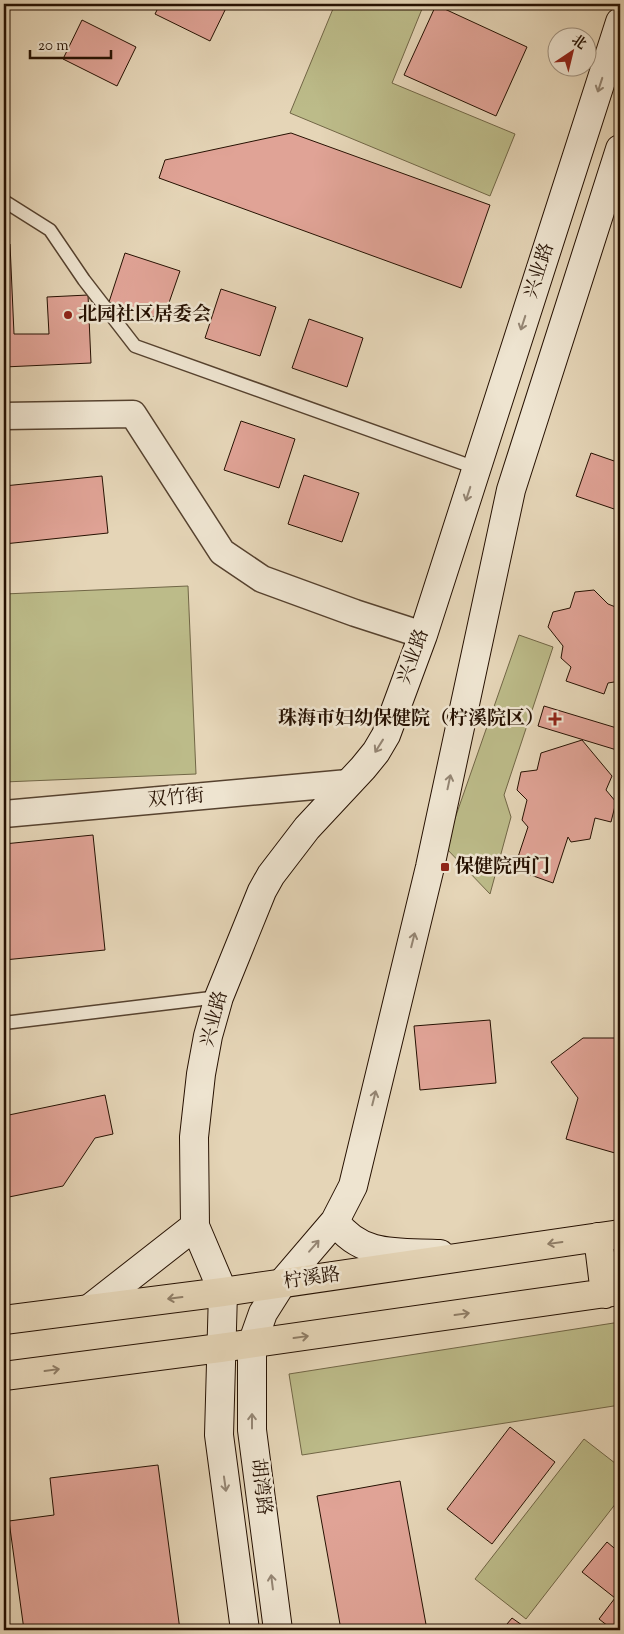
<svg xmlns="http://www.w3.org/2000/svg" width="624" height="1634" viewBox="0 0 624 1634" font-family="'Sorts Mill Goudy','Noto Serif SC',serif">
<style>
.green{fill:#bcbb89;stroke:#716646}
.building{fill:#e0a396;stroke:#261102}
.lines{fill:none;stroke-linecap:round;stroke-linejoin:round}
.lane-casing{stroke:#56422f;stroke-width:15}
.street-casing{stroke:#56422f;stroke-width:29}
.secondary-casing{stroke:#261102;stroke-width:30}
.primary-casing{stroke:#261102;stroke-width:30}
.lane{stroke:#eee4d0;stroke-width:12}
.street{stroke:#eee4d0;stroke-width:26}
.secondary{stroke:#eee4d0;stroke-width:28}
.primary{stroke:#e5d5b7;stroke-width:28}
.oneway{stroke:#948573}
.oneway2{stroke:#8f7d66}
.poi-dot{fill:#8f2418;stroke:#eee4d0;stroke-width:2}
.labels{text-anchor:middle;dominant-baseline:central;stroke-width:5;stroke-linejoin:round;paint-order:stroke}
.street-label{font-size:19px;fill:#261102;stroke:#eee4d0}
.poi-label{font-size:19px;font-weight:bold;fill:#261102;stroke:#eee4d0;text-anchor:start}
</style>
<rect width="100%" height="100%" fill="#e5d5b7"/>
<filter id="stains"><feTurbulence type="fractalNoise" baseFrequency=".004" numOctaves="4"/><feColorMatrix values="0 0 0 0 .2 0 0 0 0 .09 0 0 0 0 .02 0 0 0 .5 -.17"/></filter>
<radialGradient id="worn" r=".72"><stop offset=".6" stop-color="#630" stop-opacity="0"/><stop offset="1" stop-color="#630" stop-opacity=".3"/></radialGradient>
<path class="green" d="M 335,4 L 424,4 L 392,83 L 515,134 L 490,196 L 290,113 Z
M 188,586 L 196,774 L 4,782 L 4,594 Z
M 519,635 L 553,647 L 504,795 L 511,817 L 490,894 L 445,847 Z
M 620,1322 L 620,1405 L 302,1455 L 289,1374 Z
M 584,1439 L 620,1467 L 620,1498 L 526,1619 L 475,1579 Z"/>
<path class="building" d="M 160,4 L 228,4 L 210,41 L 155,14 Z
M 436,5 L 527,47 L 496,116 L 404,75 Z
M 82,20 L 136,47 L 117,86 L 63,59 Z
M 291,133 L 490,205 L 461,288 L 159,178 L 165,160 Z
M 4,244 L 10,244 L 14,334 L 49,334 L 47,297 L 88,295 L 91,363 L 4,367 Z
M 125,253 L 180,271 L 163,320 L 109,302 Z
M 221,289 L 276,307 L 260,356 L 205,338 Z
M 309,319 L 363,338 L 347,387 L 292,368 Z
M 241,421 L 295,439 L 279,488 L 224,470 Z
M 591,453 L 620,463 L 620,511 L 576,496 Z
M 304,475 L 359,493 L 342,542 L 288,524 Z
M 102,476 L 108,533 L 4,544 L 4,486 Z
M 594,590 L 608,604 L 618,608 L 620,607 L 620,681 L 608,683 L 604,694 L 566,681 L 571,667 L 561,658 L 563,646 L 548,627 L 553,612 L 570,608 L 575,592 Z
M 544,706 L 620,729 L 620,751 L 538,726 Z
M 582,740 L 612,776 L 606,790 L 616,802 L 611,822 L 595,818 L 590,839 L 571,842 L 568,837 L 553,883 L 514,869 L 528,827 L 522,820 L 527,800 L 517,790 L 521,772 L 537,770 L 541,753 Z
M 93,835 L 105,950 L 4,960 L 4,844 Z
M 490,1020 L 496,1083 L 420,1090 L 414,1026 Z
M 583,1038 L 620,1038 L 620,1137 L 615,1153 L 566,1139 L 578,1098 L 551,1062 Z
M 105,1095 L 113,1134 L 95,1138 L 63,1186 L 4,1198 L 4,1116 Z
M 510,1427 L 555,1462 L 492,1544 L 447,1509 Z
M 158,1465 L 180,1630 L 24,1630 L 9,1521 L 54,1515 L 50,1478 Z
M 400,1481 L 427,1630 L 341,1630 L 317,1496 Z
M 607,1542 L 620,1553 L 620,1630 L 613,1630 L 599,1619 L 615,1598 L 582,1572 Z
M 512,1618 L 529,1630 L 502,1630 Z"/>
<g class="lines">
<defs>
<path id="lane" d="M 4,201 L 50,230 L 84,280 L 135,346 L 476,468
M 4,1023 L 219,997"/>
<path id="street" d="M 4,416 L 133,414 L 222,552 L 262,579 L 355,613 L 423,635
M 4,814 L 348,783"/>
<path id="secondary" d="M 335,1221 C 361,1258 399,1252 440,1254
M 89,1309 L 195,1226
M 245,1630 L 219,1435 L 223,1292 L 195,1226 L 194,1137 L 201,1074 L 208,1036 L 219,997 L 262,891 L 271,875 L 307,828 L 363,768 L 376,752 L 386,735 L 423,635 L 620,22
M 278,1630 L 252,1430 L 252,1344 L 263,1313 L 282,1283 L 335,1221 L 353,1186 L 430,867 L 511,490 L 620,149"/>
<path id="primary" d="M 598,1237 L 605,1294
M 4,1320 L 223,1292 L 620,1234
M 4,1376 L 220,1348 L 620,1291"/>
</defs>
<use href="#lane" class="lane-casing"/>
<use href="#street" class="street-casing"/>
<use href="#secondary" class="secondary-casing"/>
<use href="#primary" class="primary-casing"/>
<use href="#lane" class="lane"/>
<use href="#street" class="street"/>
<use href="#secondary" class="secondary"/>
<use href="#primary" class="primary"/>
</g>
<defs><path id="oneway-shaft" d="M-6 0H5M1.5-3L5.5 0L1.5 3" fill="none" stroke-width="1.6" stroke-linecap="round" stroke-linejoin="round" transform="scale(1.25)"/></defs>
<g class="oneway">
<use href="#oneway-shaft" transform="translate(600 85) rotate(108)"/>
<use href="#oneway-shaft" transform="translate(523 323) rotate(108)"/>
<use href="#oneway-shaft" transform="translate(468 494) rotate(108)"/>
<use href="#oneway-shaft" transform="translate(379 746) rotate(122)"/>
<use href="#oneway-shaft" transform="translate(449 782) rotate(-78)"/>
<use href="#oneway-shaft" transform="translate(413 940) rotate(-76)"/>
<use href="#oneway-shaft" transform="translate(374 1098) rotate(-76)"/>
<use href="#oneway-shaft" transform="translate(314 1246) rotate(-49)"/>
<use href="#oneway-shaft" transform="translate(252 1421) rotate(-90)"/>
<use href="#oneway-shaft" transform="translate(225 1484) rotate(82)"/>
<use href="#oneway-shaft" transform="translate(272 1582) rotate(-97)"/>
</g>
<g class="oneway2">
<use href="#oneway-shaft" transform="translate(555 1243) rotate(172)"/>
<use href="#oneway-shaft" transform="translate(175 1298) rotate(173)"/>
<use href="#oneway-shaft" transform="translate(462 1314) rotate(-8)"/>
<use href="#oneway-shaft" transform="translate(301 1337) rotate(-8)"/>
<use href="#oneway-shaft" transform="translate(52 1370) rotate(-8)"/>
</g>
<g class="poi-dot">
<circle cx="68" cy="315" r="5"/>
<path d="M552.5 711.5h5v5h5v5h-5v5h-5v-5h-5v-5h5z"/>
<rect x="440" y="862" width="10" height="10" rx="2.5"/>
</g>
<g class="labels">
<g class="street-label">
<text transform="translate(540 271) rotate(-72)">兴业路</text>
<text transform="translate(414 657) rotate(-70)">兴业路</text>
<text transform="translate(176 799) rotate(-5)">双竹街</text>
<text transform="translate(215 1019) rotate(-75)">兴业路</text>
<text transform="translate(312 1279) rotate(-8)">柠溪路</text>
<text transform="translate(260 1487) rotate(83)">胡湾路</text>
</g>
<g class="poi-label">
<text x="78" y="315">北园社区居委会</text>
<text x="544" y="719" text-anchor="end">珠海市妇幼保健院（柠溪院区）</text>
<text x="455" y="867">保健院西门</text>
</g>
</g>
<rect width="624" height="1634" fill="none" stroke="#e5d5b7" stroke-width="20"/>
<rect x="5" y="5" width="614" height="1624" fill="none" stroke="#261102" stroke-width="2.5"/>
<rect x="10" y="10" width="604" height="1614" fill="none" stroke="#261102"/>
<g transform="translate(572 52) rotate(35)"><circle r="24" fill="#eee4d0" stroke="#9e907e"/>
<path d="M0-4L9 19L0 12L-9 19Z" fill="#8f2418"/>
<text y="-8" font-size="14" font-weight="bold" text-anchor="middle" fill="#261102">北</text>
</g>
<path d="M30 50v8h81v-8" fill="none" stroke="#261102" stroke-width="2.5"/>
<text x="38" y="50" font-size="15" fill="#261102" stroke="#eee4d0" stroke-width="4" paint-order="stroke">20 m</text>
<rect width="100%" height="100%" filter="url(#stains)"/>
<rect width="100%" height="100%" fill="url(#worn)"/>
</svg>
